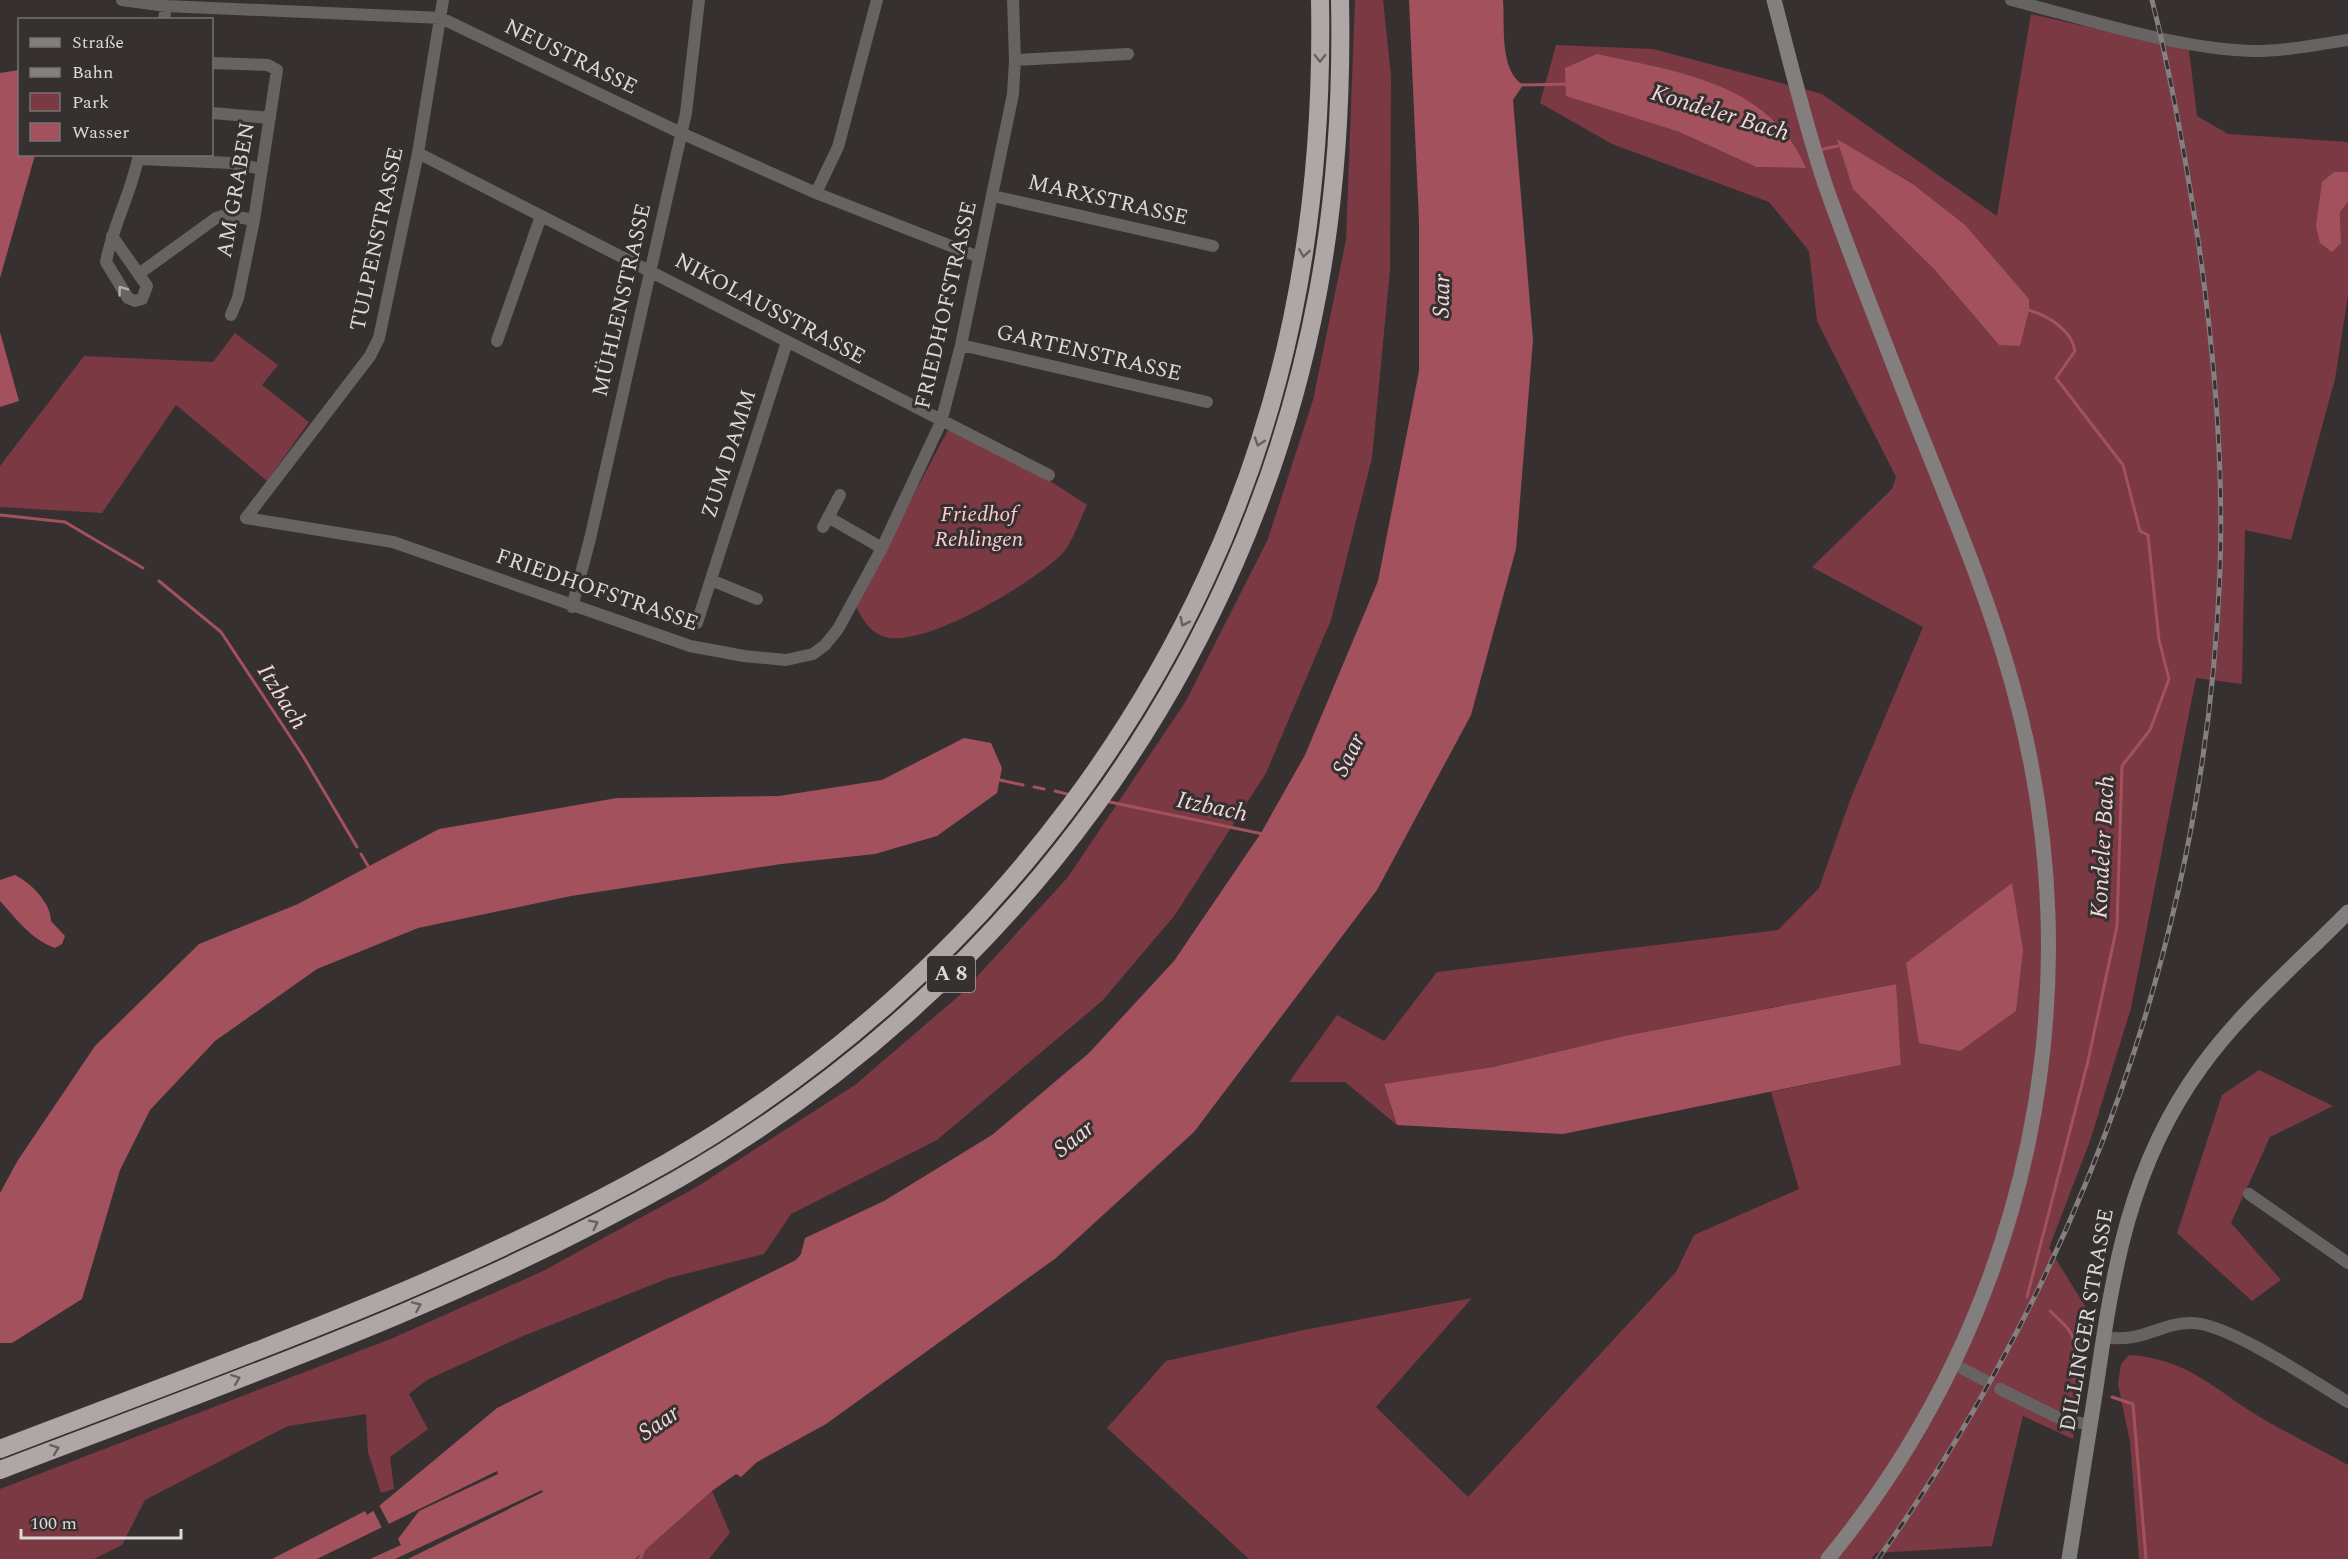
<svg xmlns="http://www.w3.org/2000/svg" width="2348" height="1559" viewBox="0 0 2348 1559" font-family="Spectral,serif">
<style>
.green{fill:#7b3943;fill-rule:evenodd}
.water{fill:#a3525d}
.pier{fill:#363030}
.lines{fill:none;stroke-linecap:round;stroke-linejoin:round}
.stream{stroke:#a3525d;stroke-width:3}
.street{stroke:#676363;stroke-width:12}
.secondary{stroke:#847f7f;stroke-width:15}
.highway{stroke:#afa7a7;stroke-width:18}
.rail-casing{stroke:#857f7f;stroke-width:5}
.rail{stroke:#363030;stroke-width:3;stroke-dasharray:9;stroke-linecap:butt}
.oneway{stroke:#666060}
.oneway2{stroke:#b3afaf}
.labels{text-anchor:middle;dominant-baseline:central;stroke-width:6;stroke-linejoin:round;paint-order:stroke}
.shield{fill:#363030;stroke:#aaa6a6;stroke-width:1.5}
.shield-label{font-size:21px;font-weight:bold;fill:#dcd8d8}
.street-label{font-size:22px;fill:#dcd8d8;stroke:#363030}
.park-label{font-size:22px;font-style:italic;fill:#fbcace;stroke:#363030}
.water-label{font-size:24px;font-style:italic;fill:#f1d8da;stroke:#363030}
</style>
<rect width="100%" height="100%" fill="#363030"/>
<path class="green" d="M 1355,0 L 1383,0 L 1391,76 L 1390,270 L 1372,458 L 1331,620 L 1266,773 L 1175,915 L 1102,1001 L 937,1140 L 791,1214 L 764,1254 L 669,1278 L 523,1336 L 427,1380 L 409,1394 L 428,1429 L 390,1457 L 394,1489 L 381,1493 L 368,1452 L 366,1414 L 288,1426 L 145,1500 L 122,1545 L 94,1559 L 0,1559 L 0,1489 L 393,1338 L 543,1271 L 695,1188 L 855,1085 L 961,994 L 1068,877 L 1186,701 L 1268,539 L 1313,400 L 1346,240 Z
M 2031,14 L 2189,50 L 2197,116 L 2228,134 L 2348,142 L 2348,172 L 2334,172 L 2341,243 L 2340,211 L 2348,202 L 2348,296 L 2335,379 L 2291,540 L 2245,530 L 2242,684 L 2196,678 L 2131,1008 L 2090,1141 L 2049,1248 L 2090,1314 L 2073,1439 L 2023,1416 L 1992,1546 L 1876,1553 L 1871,1559 L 1249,1559 L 1107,1428 L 1166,1361 L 1299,1331 L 1472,1298 L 1376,1407 L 1468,1497 L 1676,1272 L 1694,1235 L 1799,1189 L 1771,1092 L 1901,1065 L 1895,984 L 1624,1036 L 1493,1067 L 1384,1085 L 1397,1125 L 1345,1082 L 1289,1082 L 1337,1015 L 1384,1041 L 1437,972 L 1778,930 L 1819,888 L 1850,800 L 1923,627 L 1812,567 L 1892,489 L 1896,477 L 1817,321 L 1809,251 L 1769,202 L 1612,144 L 1540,103 L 1556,45 L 1653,49 L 1822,94 L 1997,216 ZM 1677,131 L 1806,168 L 1756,167 ZM 1838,140 L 1911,182 L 1999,345 L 1933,268 Z
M 235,333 L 278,365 L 262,385 L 309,422 L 267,481 L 176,405 L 102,513 L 0,507 L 0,466 L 84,356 L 213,362 Z
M 948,430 L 1047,479 L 1087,505 C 1080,519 1073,542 1062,554 C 1034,582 920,652 882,636 C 868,630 862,618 855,605 Z
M 2259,1070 L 2333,1106 L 2270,1137 L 2231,1223 L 2281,1280 L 2252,1301 L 2177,1233 L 2222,1095 Z
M 2129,1355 C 2190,1359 2214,1390 2263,1419 C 2291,1435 2320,1449 2348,1465 L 2348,1559 L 2139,1559 L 2130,1442 L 2118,1384 L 2121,1364 Z
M 712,1491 L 730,1533 L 709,1559 L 635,1559 Z"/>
<path class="water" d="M 1409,0 L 1503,0 C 1505,25 1499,70 1523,85 L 1513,100 L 1533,340 L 1516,549 L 1471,715 L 1377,890 L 1194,1132 L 1056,1258 L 826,1424 L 757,1462 L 741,1477 L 736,1474 L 712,1491 L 635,1559 L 408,1559 L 543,1492 L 542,1490 L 395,1559 L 370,1559 L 401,1545 L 398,1539 L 419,1511 L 498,1474 L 497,1471 L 317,1559 L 272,1559 L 365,1511 L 367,1515 L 373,1511 L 497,1408 L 796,1260 L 801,1254 L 805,1238 L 884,1201 L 992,1135 L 1089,1053 L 1174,961 L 1261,833 L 1305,755 L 1378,581 L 1419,371 L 1419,222 Z
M 1597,54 C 1678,72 1769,82 1806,168 L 1756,167 L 1677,131 L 1566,96 L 1565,68 Z
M 19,70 L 20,154 L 35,155 L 0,278 L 0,73 Z
M 1837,139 L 1910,182 L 1965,225 L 2029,299 L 2029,310 L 2020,346 L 1999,345 L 1933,268 L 1853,189 Z
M 2334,172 L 2348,172 L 2348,202 L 2340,212 L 2341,243 L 2332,252 L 2320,243 L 2316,226 L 2322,182 Z
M 0,332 L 19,401 L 0,407 Z
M 964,738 L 991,743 L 1002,768 L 997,793 L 937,836 L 875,854 L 781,864 L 571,896 L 418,928 L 317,969 L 215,1041 L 150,1110 L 120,1170 L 82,1299 L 12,1343 L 0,1343 L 0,1193 L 18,1160 L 95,1046 L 199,944 L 298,904 L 439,829 L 617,798 L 779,796 L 882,780 Z
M 15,875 C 31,883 51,903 51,921 L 65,936 L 62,944 L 55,948 C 31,939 17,920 0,901 L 0,880 Z
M 2012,883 L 2023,950 L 2016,1011 L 1960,1051 L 1919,1043 L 1906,963 Z
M 1896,984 L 1901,1065 L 1563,1134 L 1397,1125 L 1384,1084 L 1493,1067 L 1624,1036 Z"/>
<path class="pier" d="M 378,1503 L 390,1526 L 383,1530 L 372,1508 Z"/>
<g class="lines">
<path class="stream" d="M 1518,85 L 1569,84
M 1819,150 L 1838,146
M 0,515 L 65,522 L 143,568
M 159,581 L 221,632 L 303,756 L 357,847
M 1000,780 L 1023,785
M 1034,787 L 1044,789
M 1055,791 L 1067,794
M 1105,801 L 1263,834
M 361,854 L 368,866
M 2027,1297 L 2088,1061 L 2117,926 L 2122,766 L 2150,730 L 2169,679 L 2159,640 L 2148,535 L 2140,531 L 2123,465 L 2056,378 L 2075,351 C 2072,330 2047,315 2028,310
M 2050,1311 C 2077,1336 2077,1336 2070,1373 L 2079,1383
M 2112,1397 L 2133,1404 L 2146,1559
M 640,1559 L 644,1550"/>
<path class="street" d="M 122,0 L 166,6 L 441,18 L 681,133 L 816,193 L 979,257
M 443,0 L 418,153 L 379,338 L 370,356 L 246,518 L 393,542 L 690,646 L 744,656 L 786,660 L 813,654 L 825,645 L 838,629 L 882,548 L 941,422 L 961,345 L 1013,94 L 1015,60 L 1013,0
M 2011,0 C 2086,19 2177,49 2253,51 C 2285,51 2316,45 2348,40
M 164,20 L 166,6
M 1015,60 L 1128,54
M 212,63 L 268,65 L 277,70 L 254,220 L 238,298 L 231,315
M 212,113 L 270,118
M 418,153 L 1049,475
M 139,159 L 232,163 L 261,169
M 816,193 L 838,147 L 877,0
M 993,196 L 1213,246
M 112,236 L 147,286 L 142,299 L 135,301 L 128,298 L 106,262 C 113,224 132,192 139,154
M 140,273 L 216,218 L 226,215 L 254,220
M 497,341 L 541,216
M 961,345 L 1207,402
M 828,517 L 882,548
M 823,527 L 840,495
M 711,580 L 757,599
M 572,607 L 590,539 L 686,113 L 699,0
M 697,623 L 787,342
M 2249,1194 L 2348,1263
M 2103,1337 C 2143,1344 2160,1322 2193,1323 C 2229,1324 2313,1381 2348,1402
M 1963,1369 L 1986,1381
M 2000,1389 L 2059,1418 L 2090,1425"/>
<path class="secondary" d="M 1774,0 C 1790,61 1805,124 1825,184 C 1848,250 1874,314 1899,379 C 1938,480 1983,579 2012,683 C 2098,989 2030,1314 1828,1559
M 2069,1559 C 2078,1502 2087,1445 2096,1388 C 2113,1271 2129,1166 2201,1067 C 2242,1010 2299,962 2348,912"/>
<path class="highway" d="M 0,1449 C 226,1362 457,1282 668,1162 C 981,982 1218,675 1292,319 C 1314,214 1322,107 1320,0
M 0,1470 C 229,1382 464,1301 678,1179 C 1008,990 1248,668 1318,292 C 1336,196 1342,98 1340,0"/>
<defs>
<path id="rail" d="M 1878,1559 C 2085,1267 2206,929 2220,570 C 2224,456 2213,339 2196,226 C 2184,150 2171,75 2152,0"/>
</defs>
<use href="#rail" class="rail-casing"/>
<use href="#rail" class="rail"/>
</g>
<defs><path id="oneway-chevron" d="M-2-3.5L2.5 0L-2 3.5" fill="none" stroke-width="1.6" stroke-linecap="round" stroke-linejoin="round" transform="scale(1.5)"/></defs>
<g class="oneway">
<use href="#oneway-chevron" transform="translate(1320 58) rotate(90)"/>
<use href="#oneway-chevron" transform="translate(1304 253) rotate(99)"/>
<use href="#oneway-chevron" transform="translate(1259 442) rotate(108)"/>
<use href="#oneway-chevron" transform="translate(1184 622) rotate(116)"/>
<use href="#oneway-chevron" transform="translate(594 1224) rotate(-27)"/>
<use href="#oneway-chevron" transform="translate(417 1306) rotate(-23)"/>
<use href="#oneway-chevron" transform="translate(236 1379) rotate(-21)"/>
<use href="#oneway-chevron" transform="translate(55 1449) rotate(-21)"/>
</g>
<use class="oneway2" href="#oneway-chevron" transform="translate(122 290) rotate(-126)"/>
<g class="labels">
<rect class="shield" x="927" y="956" width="48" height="36" rx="4.5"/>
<g class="shield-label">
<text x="951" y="974">A 8</text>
</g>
<g class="street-label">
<text transform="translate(571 57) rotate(26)">NEUSTRASSE</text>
<text transform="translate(236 190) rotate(-80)">AM GRABEN</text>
<text transform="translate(1108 200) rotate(13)">MARXSTRASSE</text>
<text transform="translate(377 239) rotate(-78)">TULPENSTRASSE</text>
<text transform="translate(622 300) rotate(-77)">MÜHLENSTRASSE</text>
<text transform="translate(946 305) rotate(-77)">FRIEDHOFSTRASSE</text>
<text transform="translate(770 309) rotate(28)">NIKOLAUSSTRASSE</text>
<text transform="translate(1089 353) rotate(13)">GARTENSTRASSE</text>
<text transform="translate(729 454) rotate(-72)">ZUM DAMM</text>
<text transform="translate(597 590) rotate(19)">FRIEDHOFSTRASSE</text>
<text transform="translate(2087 1320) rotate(-80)">DILLINGER STRASSE</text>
</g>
<g class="park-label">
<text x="979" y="514">Friedhof<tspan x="979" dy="25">Rehlingen</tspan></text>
</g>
<g class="water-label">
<text transform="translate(1720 113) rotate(17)">Kondeler Bach</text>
<text transform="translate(1442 296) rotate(-89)">Saar</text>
<text transform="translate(282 697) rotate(58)">Itzbach</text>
<text transform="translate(1349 755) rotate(-63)">Saar</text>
<text transform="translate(1212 807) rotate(12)">Itzbach</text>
<text transform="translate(2103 847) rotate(-87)">Kondeler Bach</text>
<text transform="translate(1074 1139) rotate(-38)">Saar</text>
<text transform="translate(659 1423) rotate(-35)">Saar</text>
</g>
</g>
<rect x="18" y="18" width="195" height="138" fill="#363030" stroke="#787373" stroke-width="1.5"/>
<rect x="30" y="38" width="30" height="9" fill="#847f7f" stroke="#787373" stroke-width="1.5"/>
<text x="72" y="48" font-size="18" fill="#dcd8d8">Straße</text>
<rect x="30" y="68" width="30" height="9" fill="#857f7f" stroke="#787373" stroke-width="1.5"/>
<text x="72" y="78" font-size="18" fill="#dcd8d8">Bahn</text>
<rect x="30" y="93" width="30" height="18" fill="#7b3943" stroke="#787373" stroke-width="1.5"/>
<text x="72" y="108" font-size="18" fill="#dcd8d8">Park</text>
<rect x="30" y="123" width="30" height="18" fill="#a3525d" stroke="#787373" stroke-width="1.5"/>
<text x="72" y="138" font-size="18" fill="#dcd8d8">Wasser</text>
<path d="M21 1529v9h160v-9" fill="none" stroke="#dcd8d8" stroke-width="3"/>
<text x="30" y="1529" font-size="18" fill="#dcd8d8" stroke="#363030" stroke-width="4.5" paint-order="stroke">100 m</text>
</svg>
